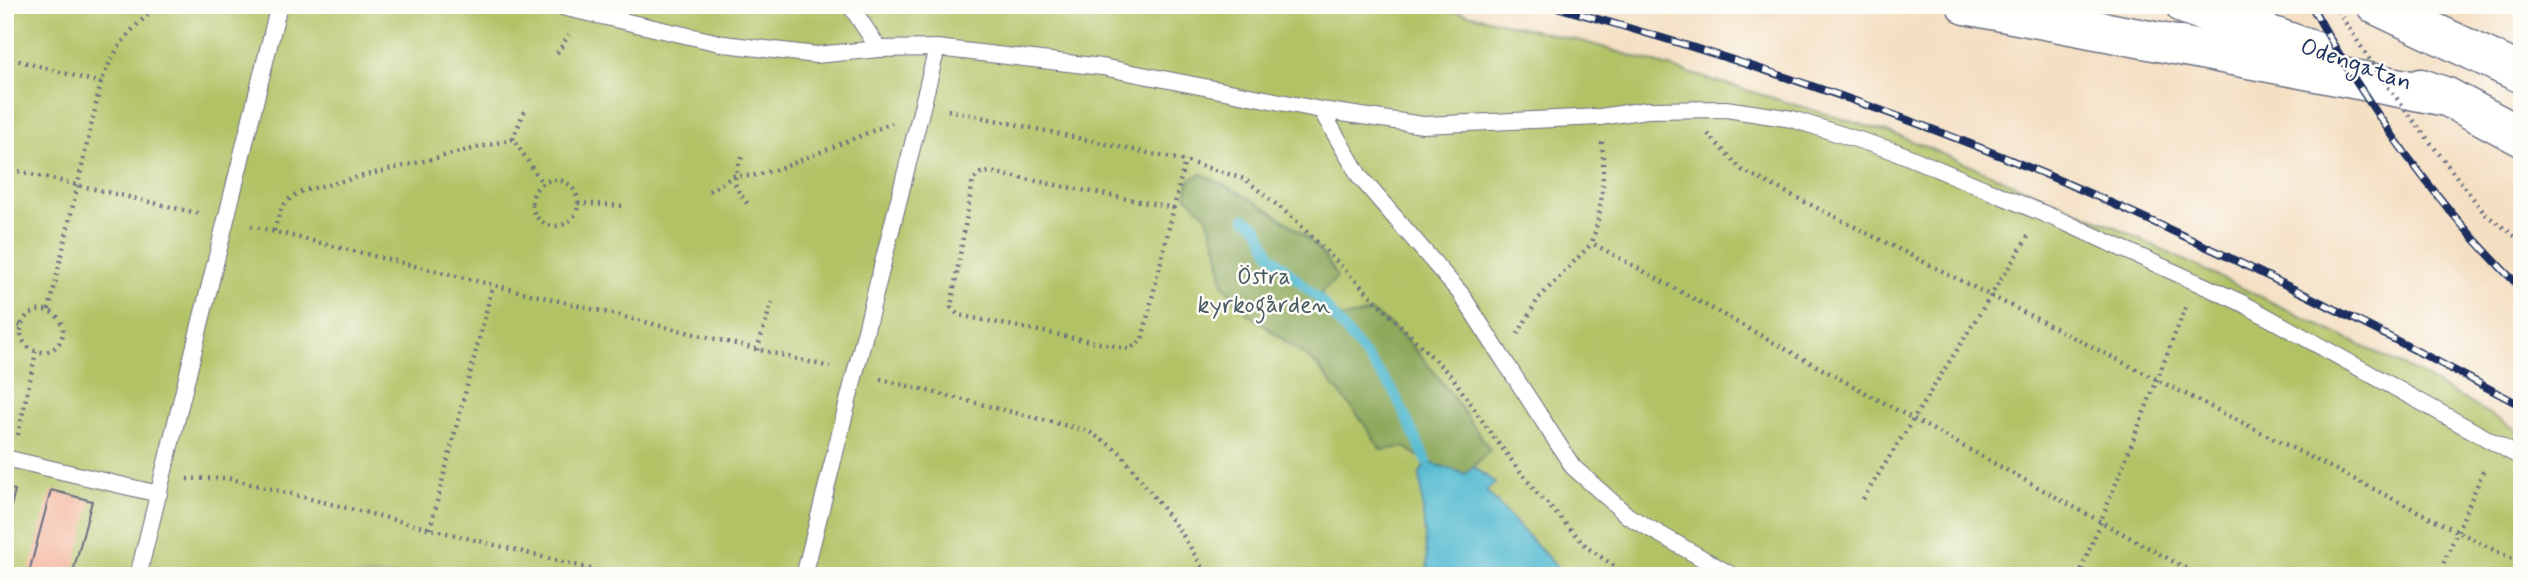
<svg xmlns="http://www.w3.org/2000/svg" width="2527" height="581" viewBox="0 0 2527 581" font-family="Mynerve,sans-serif">
<style>
.green{fill:#b2c366;stroke:#667962;stroke-width:2}
.forest{fill:#8da95b;stroke:#546c5c;stroke-width:2}
.water{fill:#53bad0;stroke:#377497;stroke-width:2}
.lines{fill:none;stroke-linecap:round;stroke-linejoin:round}
.stream{stroke:#53bad0;stroke-width:10}
.building{fill:#f1a88c}
.lane-casing{stroke:#676d81;stroke-width:18}
.secondary-casing{stroke:#676d81;stroke-width:41}
.path{stroke:#676d81;stroke-width:4.5;stroke-dasharray:2 5;stroke-linecap:butt}
.lane{stroke:#fff;stroke-width:16}
.secondary{stroke:#fff;stroke-width:38}
.rail-casing{stroke:#1b2f5e;stroke-width:8}
.rail{stroke:#fdfcf7;stroke-width:5;stroke-dasharray:16;stroke-linecap:butt}
.path-bridge{stroke:#676d81;stroke-width:4.5;stroke-dasharray:2 5;stroke-linecap:butt}
.labels{text-anchor:middle;dominant-baseline:central;stroke-width:5;stroke-linejoin:round;paint-order:stroke}
.street-label{font-size:24px;fill:#1b2f5e;stroke:#fdfcf7}
.park-label{font-size:24px;fill:#485b60;stroke:#fdfcf7}
</style>
<rect width="100%" height="100%" fill="#fdfcf7"/>
<filter id="ink" filterUnits="userSpaceOnUse"><feTurbulence type="fractalNoise" baseFrequency=".0143" numOctaves="2"/><feDisplacementMap in="SourceGraphic" scale="14" xChannelSelector="R" yChannelSelector="G"/><feConvolveMatrix kernelMatrix="1 2 1 2 8 2 1 2 1" color-interpolation-filters="sRGB"/></filter>
<filter id="wash" filterUnits="userSpaceOnUse"><feTurbulence type="fractalNoise" baseFrequency=".00686" numOctaves="4" result="noise"/><feDisplacementMap in="SourceGraphic" scale="28" xChannelSelector="R" yChannelSelector="G"/><feGaussianBlur stdDeviation="1.57" result="paint"/><feColorMatrix in="noise" values="0 0 0 0 0 0 0 0 0 0 0 0 0 0 0 0 0 1.4 0 .05"/><feComposite in="paint" operator="in"/></filter>
<g filter="url(#wash)">
<rect width="100%" height="100%" fill="#f4dfc2"/>
<path class="green" d="M 5,5 L 1429,5 L 1585,42 L 1900,136 L 2111,225 L 2416,372 L 2522,433 L 2522,576 L 5,576 Z"/>
<path class="forest" d="M 1202,174 C 1247,196 1317,230 1337,278 L 1321,292 L 1328,310 L 1343,318 L 1371,312 C 1412,333 1463,411 1490,450 L 1466,474 L 1427,462 L 1405,447 L 1381,450 L 1361,419 L 1316,364 L 1246,312 L 1223,284 L 1218,250 L 1207,216 L 1186,196 L 1190,179 Z"/>
<path class="water" d="M 1427,462 L 1465,474 L 1474,467 L 1495,483 L 1486,491 L 1553,563 L 1569,576 L 1428,576 L 1420,473 Z"/>
<g class="lines">
<path class="stream" d="M 1245,218 L 1258,227 L 1271,255 L 1323,303 L 1393,390 L 1427,462"/>
</g>
<g id="blocks">
<path class="building" d="M 5,488 L 15,490 L 6,526 L 5,526 Z
M 51,490 L 92,501 L 72,576 L 28,576 Z"/>
</g>
</g>
<g filter="url(#ink)">
<use href="#blocks" fill-opacity="0" stroke="#676d81" stroke-width="2"/>
<g class="lines">
<defs>
<path id="lane" d="M 553,5 L 724,44 L 816,55 L 879,49
M 850,5 L 879,49 L 937,48 L 1102,67 L 1321,110 L 1423,125 L 1600,117 L 1647,110 L 1726,109 L 1792,119 L 1897,152 L 2066,223 L 2242,303 L 2522,458
M 1321,110 L 1360,177 L 1461,294 L 1573,467 L 1628,516 L 1733,576
M 5,458 L 159,494
M 138,576 L 279,5
M 804,576 L 937,48"/>
<path id="secondary" d="M 1966,5 L 2447,97
M 2185,5 L 2318,52
M 2376,5 L 2522,74
M 2421,88 L 2447,97 L 2522,137"/>
</defs>
<use href="#lane" class="lane-casing"/>
<use href="#secondary" class="secondary-casing"/>
<path class="path" d="M 557,53 L 569,35
M 5,57 L 101,83
M 948,110 L 1185,161 L 1245,179 L 1293,218 L 1453,378 L 1492,435 L 1537,493 L 1588,548 L 1629,576
M 1708,134 L 1742,170 L 2522,564
M 513,139 L 526,107
M 1602,142 C 1605,178 1602,209 1592,243 L 2200,576
M 742,157 C 731,183 733,185 750,207
M 5,168 L 201,214
M532 203a23 23 0 1 1 46 0a23 23 0 1 1-46 0Z
M 709,191 L 734,176 L 752,176 L 779,169 L 892,123
M 578,203 L 625,206
M 1174,208 L 990,172 L 981,173 L 973,180 L 951,307 L 958,315 L 1130,349 L 1142,340 L 1185,161
M 2485,214 L 2522,241
M 251,226 L 830,367
M 274,231 C 279,212 283,200 302,191 L 513,139 L 543,184
M21 331a21 21 0 1 1 42 0a21 21 0 1 1-42 0Z
M 49,310 L 101,83 C 113,50 132,24 162,5
M 5,322 L 22,326
M 1518,334 L 1538,299 L 1592,243
M 757,350 L 772,302
M 880,379 L 1088,431 L 1119,451 L 1182,534 L 1208,576
M 18,435 L 36,352
M 187,479 L 227,478 L 619,576
M 1863,499 L 2029,235
M 430,529 L 493,285
M 2079,576 L 2187,304
M 2438,576 L 2485,467"/>
<use href="#lane" class="lane"/>
<use href="#secondary" class="secondary"/>
<defs>
<path id="rail" d="M 1549,5 C 1728,55 1905,113 2075,187 C 2227,253 2375,328 2522,406
M 2311,5 C 2365,105 2440,209 2522,289"/>
</defs>
<use href="#rail" class="rail-casing"/>
<use href="#rail" class="rail"/>
<path class="path-bridge" d="M 2334,5 L 2385,83 L 2485,214"/>
</g>
</g>
<g class="labels">
<g class="street-label">
<text transform="translate(2356 65) rotate(19)">Odengatan</text>
</g>
<g class="park-label">
<text x="1264" y="277">Östra<tspan x="1264" dy="28">kyrkogården</tspan></text>
</g>
</g>
<rect width="2527" height="581" fill="none" stroke="#fdfcf7" stroke-width="28"/>
</svg>
